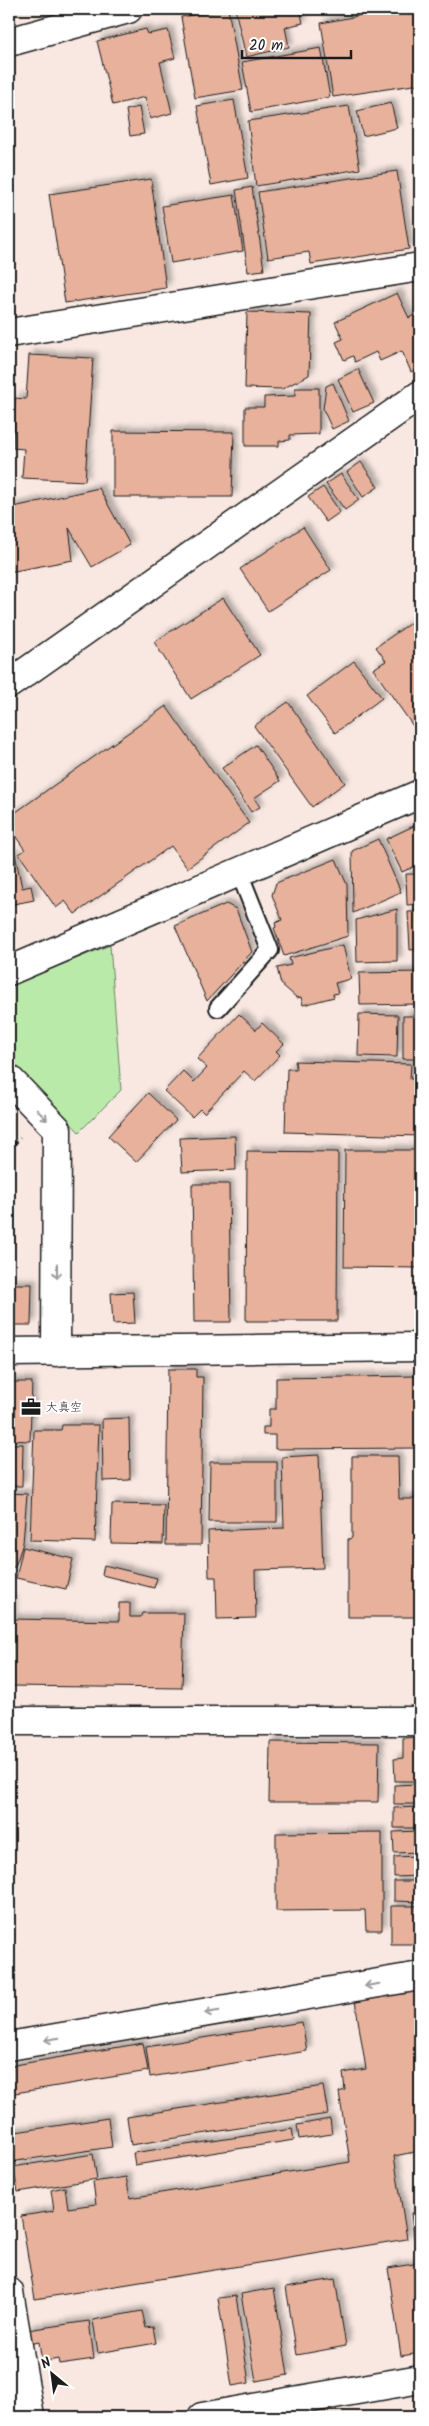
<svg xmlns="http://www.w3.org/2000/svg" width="429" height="2426" viewBox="0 0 429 2426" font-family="Kalam,'Klee One',sans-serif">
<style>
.green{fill:#baeaa9;stroke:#6b8362}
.building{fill:#e7b19c;stroke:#1c1c1c;filter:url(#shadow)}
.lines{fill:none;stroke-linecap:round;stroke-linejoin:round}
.service-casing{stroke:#1c1c1c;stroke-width:20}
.minor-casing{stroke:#1c1c1c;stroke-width:31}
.path{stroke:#1c1c1c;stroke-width:3;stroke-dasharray:4 4;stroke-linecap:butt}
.service{stroke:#fff;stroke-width:16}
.minor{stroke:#fff;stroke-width:28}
.oneway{stroke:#999}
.labels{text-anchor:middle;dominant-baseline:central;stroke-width:4;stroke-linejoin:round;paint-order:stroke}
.poi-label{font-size:12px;fill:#1c1c1c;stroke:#fff;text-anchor:start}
</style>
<defs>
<filter id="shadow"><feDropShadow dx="4.5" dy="-4.5" stdDeviation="2.5" flood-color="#0004"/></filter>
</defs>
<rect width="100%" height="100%" fill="#f8e8e1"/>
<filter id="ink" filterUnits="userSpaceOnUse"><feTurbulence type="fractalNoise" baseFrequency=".02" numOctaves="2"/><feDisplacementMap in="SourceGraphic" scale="10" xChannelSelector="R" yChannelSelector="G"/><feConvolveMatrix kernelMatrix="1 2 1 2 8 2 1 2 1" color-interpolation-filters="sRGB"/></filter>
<g filter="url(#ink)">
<path class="green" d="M 110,945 L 121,1090 L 79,1132 L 9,1059 L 9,986 Z"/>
<path class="building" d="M 228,9 L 243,90 L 195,98 L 181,17 Z
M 235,9 L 300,9 L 303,23 L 285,27 L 289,47 L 246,57 Z
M 357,9 L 420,9 L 420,84 L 333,97 L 321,23 L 358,16 Z
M 146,29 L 148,34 L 168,30 L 175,58 L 160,62 L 172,113 L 150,119 L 145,97 L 113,105 L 97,41 Z
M 321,48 L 330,97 L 251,112 L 242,62 Z
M 234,100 L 248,178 L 211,185 L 197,106 Z
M 391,103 L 397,128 L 363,136 L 357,111 Z
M 349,106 L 360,169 L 256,186 L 248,121 Z
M 139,107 L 144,134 L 130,136 L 126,110 Z
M 397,171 L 409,249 L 311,264 L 309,252 L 268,258 L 258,192 Z
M 151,179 L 166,288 L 65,303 L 49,194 Z
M 252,187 L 264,270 L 248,272 L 236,190 Z
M 234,195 L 243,251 L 171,263 L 162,206 Z
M 397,293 L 409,318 L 420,312 L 420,368 L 411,372 L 402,351 L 380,361 L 376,352 L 355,362 L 353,356 L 344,360 L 336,342 L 343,339 L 335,322 Z
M 247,312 L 311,314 L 309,375 L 282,389 L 245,388 Z
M 29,355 L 93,358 L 85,481 L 22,478 L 24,449 L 13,448 L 15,398 L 26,399 Z
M 358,369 L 374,403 L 353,412 L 338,379 Z
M 333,383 L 349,421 L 332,429 L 323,409 L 326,386 Z
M 295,388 L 319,388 L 319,434 L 290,435 L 290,440 L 279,441 L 279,446 L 245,446 L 245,407 L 264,407 L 264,397 L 295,396 Z
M 113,431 L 234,432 L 232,497 L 113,497 Z
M 361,462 L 378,487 L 363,497 L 347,472 Z
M 341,474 L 359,500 L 345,510 L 326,484 Z
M 323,487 L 340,512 L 326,522 L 308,497 Z
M 99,488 L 130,545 L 92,567 L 69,528 L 73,560 L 9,572 L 9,508 Z
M 303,527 L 331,570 L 268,611 L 240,569 Z
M 223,598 L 260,655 L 191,699 L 154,642 Z
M 416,619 L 420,626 L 420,736 L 373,669 L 386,661 L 376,647 Z
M 354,661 L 382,698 L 335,733 L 307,696 Z
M 288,702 L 345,783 L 312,807 L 254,726 Z
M 166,706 L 249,823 L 187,868 L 171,846 L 75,914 L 65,901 L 56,908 L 19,854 L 25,850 L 9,827 L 9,817 Z
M 256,745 L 280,781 L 254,798 L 260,807 L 251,812 L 222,768 Z
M 420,823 L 420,864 L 402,872 L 386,839 Z
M 378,839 L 401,892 L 353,913 L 352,851 Z
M 15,854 L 22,888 L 31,886 L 34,900 L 9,905 L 9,855 Z
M 336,859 L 347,885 L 348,936 L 284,956 L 274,928 L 276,927 L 275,923 L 282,920 L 272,895 L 276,883 Z
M 406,874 L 420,874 L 420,904 L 407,905 Z
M 226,904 L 236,909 L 252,952 L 207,1001 L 175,926 Z
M 397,909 L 397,961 L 357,962 L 356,920 Z
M 408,912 L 420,912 L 420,949 L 410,950 Z
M 343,945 L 351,979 L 335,983 L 338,993 L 333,994 L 334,997 L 303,1005 L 301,997 L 297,998 L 281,984 L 277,968 L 291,965 L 289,958 Z
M 420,972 L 420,1004 L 360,1005 L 359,973 Z
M 239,1014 L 256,1030 L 262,1023 L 284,1044 L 276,1051 L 280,1055 L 255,1081 L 244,1071 L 204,1113 L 200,1109 L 192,1117 L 164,1091 L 183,1071 L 194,1082 L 207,1068 L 197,1059 Z
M 359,1014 L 398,1015 L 397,1057 L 358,1056 Z
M 403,1016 L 420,1016 L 420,1059 L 403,1059 Z
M 295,1061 L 411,1064 L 410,1079 L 420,1079 L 420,1136 L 285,1132 L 287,1069 L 296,1069 Z
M 148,1093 L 176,1120 L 136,1162 L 108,1136 Z
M 235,1136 L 236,1170 L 182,1172 L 180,1138 Z
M 345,1150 L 420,1150 L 420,1268 L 344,1267 Z
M 247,1151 L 338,1152 L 337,1321 L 246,1321 Z
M 192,1184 L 229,1184 L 231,1322 L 194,1322 Z
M 9,1284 L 32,1284 L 31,1325 L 9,1325 Z
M 133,1292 L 135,1323 L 113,1324 L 111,1293 Z
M 168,1369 L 196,1369 L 196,1377 L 203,1377 L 201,1545 L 166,1545 Z
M 420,1376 L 420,1448 L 275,1449 L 275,1435 L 263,1435 L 263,1427 L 269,1427 L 269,1409 L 276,1409 L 276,1378 Z
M 9,1382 L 32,1382 L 30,1441 L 9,1440 Z
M 129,1418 L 130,1480 L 103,1481 L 102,1419 Z
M 62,1425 L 99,1425 L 95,1542 L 30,1540 L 34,1430 L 61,1430 Z
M 9,1444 L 23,1444 L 22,1486 L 9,1486 Z
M 319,1455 L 323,1568 L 255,1570 L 256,1618 L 217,1619 L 216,1577 L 209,1577 L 208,1531 L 284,1528 L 282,1457 Z
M 352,1456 L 398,1456 L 399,1499 L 420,1499 L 420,1617 L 348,1617 L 348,1539 L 352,1538 Z
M 210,1462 L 277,1462 L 277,1522 L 209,1522 Z
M 9,1493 L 27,1494 L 23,1543 L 15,1567 L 9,1567 Z
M 112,1504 L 164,1505 L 163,1544 L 111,1543 Z
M 23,1547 L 73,1559 L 66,1589 L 16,1578 Z
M 104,1565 L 157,1578 L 154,1588 L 102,1575 Z
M 9,1601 L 12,1601 L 12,1619 L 119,1621 L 119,1603 L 130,1603 L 130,1617 L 141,1617 L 142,1613 L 184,1613 L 182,1688 L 9,1686 Z
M 420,1737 L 420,1781 L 395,1781 L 394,1759 L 403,1758 L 403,1738 Z
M 270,1742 L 379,1743 L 378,1802 L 269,1802 Z
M 420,1784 L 420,1804 L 394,1804 L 394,1785 Z
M 420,1807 L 420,1828 L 394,1828 L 394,1808 Z
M 420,1831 L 420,1852 L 394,1853 L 393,1832 Z
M 382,1832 L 382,1930 L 366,1930 L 365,1910 L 276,1911 L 276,1833 Z
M 420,1856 L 420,1876 L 394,1877 L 394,1857 Z
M 394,1881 L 420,1881 L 420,1902 L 394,1901 Z
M 391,1906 L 417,1906 L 417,1944 L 391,1944 Z
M 420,1990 L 420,2151 L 394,2156 L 407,2239 L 35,2299 L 21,2216 L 54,2211 L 51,2190 L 65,2187 L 68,2208 L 96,2204 L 93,2182 L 126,2177 L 130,2198 L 350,2162 L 339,2092 L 345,2090 L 343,2073 L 366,2069 L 355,2001 Z
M 302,2022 L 307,2051 L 150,2077 L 146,2047 Z
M 143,2043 L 148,2071 L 9,2094 L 9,2066 Z
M 323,2086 L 328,2114 L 131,2145 L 127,2117 Z
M 108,2118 L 112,2147 L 10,2162 L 9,2133 Z
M 330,2119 L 332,2134 L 299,2139 L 297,2125 Z
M 292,2129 L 294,2140 L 135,2165 L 133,2153 Z
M 93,2154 L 97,2179 L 18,2192 L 13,2167 Z
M 420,2212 L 420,2252 L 416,2252 L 411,2213 Z
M 420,2263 L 420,2353 L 401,2356 L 388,2268 Z
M 335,2279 L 346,2346 L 297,2355 L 286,2287 Z
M 274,2288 L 288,2375 L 256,2381 L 241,2294 Z
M 236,2296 L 249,2383 L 232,2386 L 218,2298 Z
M 142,2311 L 146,2328 L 153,2327 L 156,2343 L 98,2353 L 93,2320 Z
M 89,2321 L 94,2359 L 59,2364 L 58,2359 L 42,2362 L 39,2342 L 29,2344 L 27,2330 Z"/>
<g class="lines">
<defs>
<path id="service" d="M 218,1008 L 270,950 L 239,872"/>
<path id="minor" d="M 9,42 L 128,9
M 9,333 L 420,267
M 9,684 L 420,395
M 9,971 L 420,794
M 9,1079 L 57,1129 L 56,1352
M 9,1352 L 420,1347
M 9,1721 L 420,1721
M 9,2046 L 420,1976
M 9,2292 L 30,2417
M 202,2417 L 420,2379"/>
</defs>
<use href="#service" class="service-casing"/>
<use href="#minor" class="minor-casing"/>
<path class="path" d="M 9,1150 L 20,1138"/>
<use href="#service" class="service"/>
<use href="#minor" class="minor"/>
</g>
<defs><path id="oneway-shaft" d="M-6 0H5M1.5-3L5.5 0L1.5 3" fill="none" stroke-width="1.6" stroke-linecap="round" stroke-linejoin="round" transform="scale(1.25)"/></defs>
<g class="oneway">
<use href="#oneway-shaft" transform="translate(42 1115) rotate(46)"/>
<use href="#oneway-shaft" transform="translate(57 1271) rotate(90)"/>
<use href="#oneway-shaft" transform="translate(372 1985) rotate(170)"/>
<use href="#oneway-shaft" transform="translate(212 2012) rotate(170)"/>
<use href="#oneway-shaft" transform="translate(52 2039) rotate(170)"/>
</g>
</g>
<defs>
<symbol id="office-bare" viewBox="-9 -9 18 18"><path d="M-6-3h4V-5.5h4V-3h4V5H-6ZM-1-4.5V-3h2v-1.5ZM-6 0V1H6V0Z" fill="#1c1c1c" stroke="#fff" stroke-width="2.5" paint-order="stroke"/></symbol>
</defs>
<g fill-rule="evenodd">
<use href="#office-bare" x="17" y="1393" width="28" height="28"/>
</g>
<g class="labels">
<g class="poi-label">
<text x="46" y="1407">大真空</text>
</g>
</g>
<rect width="429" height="2426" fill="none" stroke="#fff" stroke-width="30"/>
<rect x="15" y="15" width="399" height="2396" fill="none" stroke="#1c1c1c" stroke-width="2" filter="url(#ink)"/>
<g transform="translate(52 2374) rotate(331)" stroke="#ffffff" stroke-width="4" paint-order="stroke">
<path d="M0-4L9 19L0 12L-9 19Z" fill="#1c1c1c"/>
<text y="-8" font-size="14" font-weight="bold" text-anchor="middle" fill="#1c1c1c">N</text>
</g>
<path d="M242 50v8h109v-8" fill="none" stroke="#1c1c1c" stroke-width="2.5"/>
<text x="249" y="50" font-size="15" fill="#1c1c1c" stroke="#ffffff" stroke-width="4" paint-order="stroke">20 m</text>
</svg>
